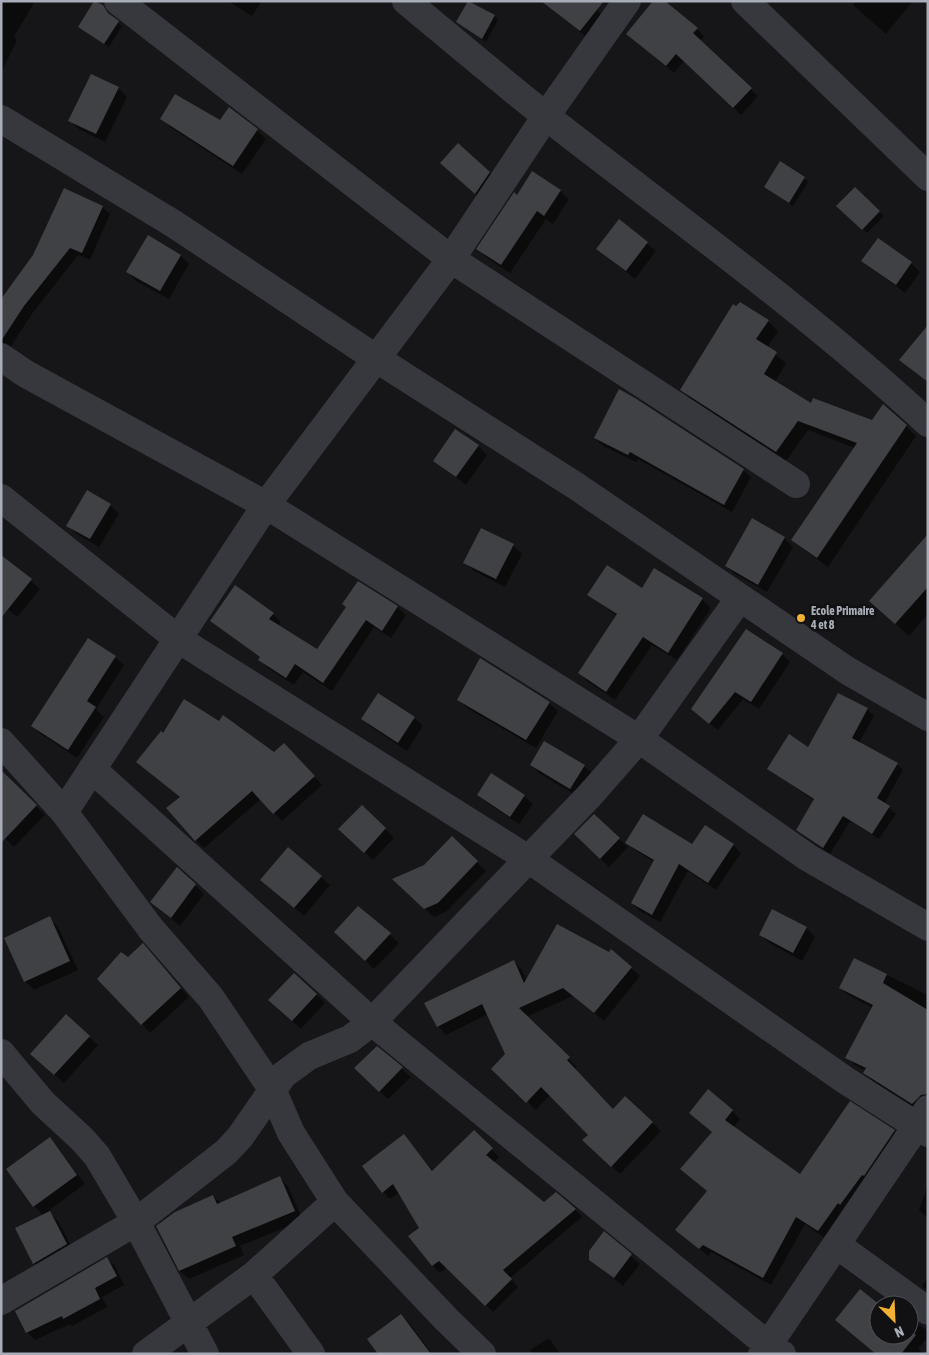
<svg xmlns="http://www.w3.org/2000/svg" width="929" height="1355" viewBox="0 0 929 1355" font-family="'Asap Condensed',sans-serif">
<style>
.shadow{fill:#0007}
.building{fill:#404145}
.lines{fill:none;stroke-linecap:round;stroke-linejoin:round}
.street{stroke:#37383d;stroke-width:28}
.poi-dot{fill:#f2b134;stroke:#111113;stroke-width:2}
.labels{text-anchor:middle;dominant-baseline:central;stroke-width:5;stroke-linejoin:round;paint-order:stroke}
.poi-label{font-size:12px;font-weight:bold;fill:#a8adb8;stroke:#111113;text-anchor:start}
</style>
<rect width="100%" height="100%" fill="#161618"/>
<path class="shadow" d="M 1,1 L 35,1 L 14,37 L 17,40 L 1,73 Z
M 228,1 L 262,1 L 252,16 Z
M 856,1 L 911,1 L 912,2 L 886,34 L 853,5 Z
M 95,2 L 122,26 L 109,47 L 79,27 Z
M 550,7 L 597,10 L 605,19 L 589,39 Z
M 494,16 L 498,20 L 486,42 L 458,22 Z
M 697,29 L 704,36 L 700,41 L 758,96 L 741,115 L 684,61 L 674,73 L 635,41 Z
M 118,88 L 127,97 L 105,142 L 79,129 L 70,121 Z
M 162,118 L 220,122 L 257,130 L 266,139 L 242,174 L 170,127 Z
M 451,172 L 489,172 L 498,181 L 484,202 Z
M 804,178 L 808,182 L 793,206 L 765,187 Z
M 855,188 L 884,216 L 867,233 L 838,206 Z
M 560,191 L 569,199 L 553,224 L 546,219 L 510,273 L 487,258 L 478,249 L 517,196 Z
M 102,207 L 110,214 L 90,260 L 78,255 L 32,314 L 9,349 L 1,346 L 1,298 L 34,256 Z
M 619,221 L 656,251 L 635,279 L 598,249 Z
M 181,256 L 189,264 L 169,299 L 136,281 L 128,272 Z
M 863,261 L 911,263 L 920,272 L 905,293 Z
M 768,321 L 778,331 L 767,348 L 786,363 L 775,382 L 812,405 L 873,421 L 906,426 L 916,436 L 828,567 L 803,549 L 793,539 L 855,448 L 808,430 L 786,461 L 691,399 L 681,389 Z
M 595,438 L 743,470 L 751,477 L 732,512 L 638,459 L 636,462 L 603,446 Z
M 478,446 L 487,455 L 466,485 L 435,461 Z
M 110,505 L 119,514 L 99,547 L 77,534 L 68,525 Z
M 928,536 L 928,614 L 909,636 L 871,601 Z
M 784,538 L 793,547 L 767,592 L 735,574 L 726,566 Z
M 513,545 L 522,554 L 505,587 L 474,571 L 465,562 Z
M 1,556 L 40,589 L 17,617 L 1,604 Z
M 358,583 L 397,607 L 406,615 L 391,638 L 374,627 L 332,691 L 303,672 L 294,685 L 268,668 L 260,660 L 261,658 L 211,621 L 273,614 L 281,622 L 278,626 L 318,651 L 347,607 Z
M 642,590 L 702,599 L 711,608 L 677,660 L 652,645 L 615,700 L 588,682 L 580,673 L 617,616 L 589,595 Z
M 782,654 L 790,662 L 759,709 L 743,699 L 718,730 L 701,717 Z
M 115,657 L 124,665 L 96,709 L 104,717 L 77,758 L 41,734 L 32,725 Z
M 378,694 L 415,718 L 423,726 L 407,751 L 371,727 L 362,719 Z
M 459,700 L 549,703 L 558,711 L 536,748 L 467,708 Z
M 867,709 L 874,716 L 859,743 L 897,764 L 903,770 L 884,804 L 896,814 L 879,839 L 850,821 L 830,854 L 797,830 L 815,801 L 768,769 L 809,749 Z
M 163,735 L 274,754 L 293,753 L 322,785 L 282,821 L 261,799 L 204,848 L 196,840 L 181,798 L 146,770 Z
M 531,765 L 584,766 L 593,774 L 579,797 L 540,774 Z
M 6,776 L 45,815 L 14,847 L 1,835 Z
M 478,795 L 524,796 L 533,804 L 519,824 L 487,803 Z
M 362,806 L 394,838 L 373,860 L 349,837 Z
M 452,838 L 486,871 L 447,911 L 434,917 L 402,888 Z
M 619,839 L 628,847 L 609,867 L 584,843 Z
M 627,842 L 733,845 L 741,853 L 716,890 L 688,871 L 660,922 L 640,911 L 632,903 L 654,862 L 635,850 Z
M 177,868 L 204,894 L 180,926 L 152,902 Z
M 321,877 L 330,885 L 304,916 L 262,880 Z
M 358,907 L 399,943 L 374,969 L 344,940 Z
M 49,918 L 58,927 L 78,970 L 34,990 L 25,981 Z
M 806,928 L 815,937 L 802,961 L 769,943 L 760,934 Z
M 151,954 L 189,997 L 150,1033 L 142,1024 L 128,959 Z
M 854,959 L 928,995 L 928,1104 L 921,1111 L 873,1081 L 865,1073 L 866,1071 L 855,1065 L 847,1057 L 873,1008 L 848,995 L 840,988 Z
M 513,961 L 522,970 L 527,981 L 631,968 L 640,976 L 604,1021 L 573,996 L 526,1017 L 577,1067 L 574,1070 L 613,1110 L 652,1122 L 661,1131 L 620,1174 L 593,1149 L 589,1135 L 550,1095 L 536,1110 L 493,1069 L 507,1054 L 488,1014 L 446,1035 L 438,1026 Z
M 316,994 L 325,1003 L 301,1029 L 279,1009 Z
M 89,1037 L 98,1045 L 64,1083 L 40,1062 Z
M 377,1048 L 411,1077 L 388,1099 L 356,1068 Z
M 732,1111 L 740,1119 L 733,1128 L 800,1176 L 894,1131 L 902,1140 L 826,1239 L 805,1224 L 771,1285 L 711,1252 L 708,1256 L 677,1230 L 708,1192 L 682,1169 Z
M 474,1132 L 499,1157 L 493,1163 L 544,1203 L 575,1209 L 582,1217 L 510,1278 L 518,1287 L 493,1312 L 448,1267 L 440,1273 L 433,1266 L 410,1237 L 421,1228 L 400,1192 L 390,1199 L 383,1192 L 404,1136 L 433,1171 Z
M 50,1138 L 85,1184 L 48,1211 L 58,1221 L 75,1253 L 43,1272 L 34,1263 L 17,1229 L 44,1216 L 34,1206 Z
M 280,1178 L 288,1187 L 303,1220 L 240,1246 L 244,1255 L 189,1279 L 180,1271 L 157,1227 L 213,1196 L 221,1203 Z
M 928,1185 L 928,1219 L 919,1210 Z
M 604,1233 L 640,1264 L 623,1286 L 591,1259 Z
M 107,1259 L 115,1266 L 124,1285 L 102,1297 L 107,1307 L 72,1326 L 70,1324 L 35,1340 L 27,1332 Z
M 928,1277 L 928,1292 L 922,1286 Z
M 401,1315 L 410,1324 L 432,1354 L 380,1354 Z
M 909,1318 L 928,1331 L 928,1337 L 918,1349 L 924,1354 L 876,1354 L 879,1335 L 909,1335 Z
M 549,1338 L 560,1354 L 533,1354 L 530,1350 Z"/>
<path class="building" d="M 94,1 L 103,5 L 108,13 L 119,21 L 104,44 L 78,27 Z
M 468,1 L 495,15 L 482,39 L 456,22 Z
M 541,1 L 604,1 L 580,31 Z
M 653,1 L 665,1 L 698,28 L 693,33 L 752,88 L 733,108 L 676,54 L 666,66 L 626,34 Z
M 91,74 L 119,87 L 96,134 L 68,121 Z
M 175,94 L 220,120 L 229,107 L 258,129 L 233,166 L 160,119 Z
M 458,143 L 490,172 L 475,194 L 440,163 Z
M 780,161 L 805,177 L 789,203 L 764,187 Z
M 532,171 L 561,190 L 544,216 L 537,211 L 501,265 L 476,249 L 514,192 L 517,195 Z
M 855,187 L 880,211 L 862,230 L 836,206 Z
M 64,188 L 103,206 L 82,253 L 70,248 L 24,306 L 1,341 L 1,299 L 33,255 Z
M 619,219 L 648,242 L 626,271 L 596,249 Z
M 148,235 L 181,255 L 160,291 L 126,272 Z
M 878,238 L 912,262 L 896,285 L 861,261 Z
M 740,302 L 769,320 L 756,339 L 777,352 L 764,374 L 811,403 L 813,398 L 872,420 L 883,404 L 907,425 L 817,558 L 791,540 L 857,443 L 798,421 L 776,452 L 680,390 L 733,304 L 736,306 Z
M 928,325 L 928,382 L 899,360 Z
M 619,389 L 635,398 L 744,469 L 724,505 L 630,452 L 628,455 L 594,438 Z
M 455,429 L 479,445 L 456,477 L 433,461 Z
M 87,490 L 111,504 L 90,539 L 66,526 Z
M 752,518 L 785,537 L 758,585 L 725,566 Z
M 481,528 L 514,544 L 496,579 L 463,563 Z
M 928,534 L 928,587 L 895,624 L 869,601 Z
M 1,555 L 32,579 L 1,618 Z
M 607,565 L 642,588 L 654,568 L 703,598 L 668,653 L 643,637 L 606,692 L 578,673 L 617,614 L 587,595 Z
M 358,581 L 398,606 L 382,631 L 366,620 L 323,683 L 295,664 L 286,678 L 258,660 L 260,657 L 210,621 L 235,585 L 274,613 L 269,619 L 317,649 L 346,607 L 342,604 Z
M 746,629 L 783,653 L 751,702 L 735,692 L 709,724 L 691,709 Z
M 88,638 L 116,656 L 87,701 L 96,707 L 68,750 L 31,726 Z
M 480,658 L 550,702 L 526,740 L 457,700 Z
M 378,693 L 415,717 L 398,743 L 361,719 Z
M 838,693 L 868,708 L 852,738 L 898,763 L 877,798 L 890,806 L 872,834 L 843,816 L 823,848 L 796,830 L 814,799 L 767,769 L 789,734 L 808,747 Z
M 184,699 L 219,721 L 223,715 L 274,752 L 284,743 L 315,776 L 273,814 L 252,791 L 195,841 L 166,808 L 180,797 L 136,762 L 161,731 L 163,733 Z
M 544,741 L 585,765 L 570,789 L 530,765 Z
M 1,770 L 37,805 L 1,843 Z
M 491,773 L 525,795 L 510,817 L 477,795 Z
M 362,805 L 386,828 L 364,853 L 338,829 Z
M 594,814 L 620,838 L 600,859 L 574,834 Z
M 643,814 L 692,844 L 705,825 L 734,844 L 708,883 L 679,864 L 652,915 L 631,903 L 654,860 L 625,843 Z
M 452,836 L 478,861 L 438,903 L 424,909 L 392,879 L 424,865 Z
M 288,847 L 322,876 L 294,908 L 260,880 Z
M 177,867 L 196,884 L 171,918 L 150,902 Z
M 358,906 L 391,933 L 365,961 L 334,932 Z
M 772,909 L 807,927 L 793,953 L 759,935 Z
M 50,916 L 70,961 L 24,982 L 4,938 Z
M 557,924 L 609,952 L 611,949 L 632,967 L 594,1013 L 563,988 L 519,1008 L 570,1057 L 567,1060 L 613,1109 L 625,1096 L 653,1122 L 611,1167 L 582,1140 L 588,1135 L 541,1087 L 526,1103 L 491,1069 L 505,1054 L 482,1004 L 437,1027 L 424,1003 L 514,960 L 524,983 Z
M 143,943 L 181,988 L 141,1025 L 97,979 L 121,952 L 128,957 Z
M 854,958 L 887,974 L 883,983 L 928,1010 L 928,1094 L 921,1095 L 912,1104 L 863,1073 L 866,1068 L 845,1058 L 873,1005 L 839,988 Z
M 294,973 L 317,994 L 292,1021 L 268,1000 Z
M 66,1014 L 90,1036 L 54,1075 L 30,1054 Z
M 377,1046 L 403,1067 L 379,1092 L 354,1068 Z
M 708,1089 L 733,1110 L 725,1120 L 800,1174 L 850,1101 L 895,1130 L 864,1176 L 862,1175 L 840,1205 L 838,1203 L 818,1231 L 796,1217 L 763,1278 L 703,1245 L 699,1249 L 675,1230 L 707,1191 L 680,1169 L 712,1132 L 689,1113 Z
M 474,1130 L 493,1148 L 486,1155 L 544,1202 L 556,1192 L 576,1209 L 503,1270 L 512,1279 L 485,1306 L 439,1261 L 432,1266 L 408,1236 L 419,1228 L 393,1184 L 382,1193 L 362,1166 L 404,1134 L 432,1171 Z
M 50,1137 L 77,1175 L 33,1207 L 6,1169 Z
M 280,1176 L 295,1211 L 232,1237 L 236,1246 L 179,1271 L 156,1226 L 175,1212 L 213,1195 L 217,1204 Z
M 50,1211 L 67,1244 L 33,1264 L 15,1228 Z
M 604,1231 L 632,1254 L 614,1278 L 589,1260 L 589,1251 Z
M 107,1257 L 117,1276 L 95,1288 L 100,1299 L 63,1319 L 62,1316 L 26,1333 L 15,1311 Z
M 860,1289 L 880,1305 L 879,1335 L 909,1335 L 909,1329 L 916,1335 L 901,1354 L 876,1354 L 835,1320 Z
M 401,1314 L 431,1354 L 378,1354 L 367,1339 Z"/>
<g class="lines">
<path class="street" d="M 118,1 L 451,259 L 796,484
M 406,1 C 453,40 499,79 547,117 C 675,217 808,312 928,423
M 745,1 L 928,177
M 1,119 L 174,224 L 377,359 L 576,486 L 848,671 L 928,717
M 1,357 L 26,374 L 266,505 L 639,739 L 807,857 L 928,927
M 1,498 L 178,639 L 530,860 L 845,1080 L 928,1133
M 1,742 L 64,812 L 151,929 L 211,998 L 272,1089 L 291,1133 L 335,1202 L 446,1319 L 482,1354
M 92,769 L 372,1022 L 768,1345 L 782,1354
M 64,812 L 266,505 L 451,259 L 546,116 L 627,1
M 1,1053 L 43,1103 L 82,1139 L 97,1156 L 136,1222 L 205,1354
M 837,1245 L 928,1311
M 254,1275 L 311,1354
M 1,1301 L 136,1222 L 226,1152 L 240,1137 L 283,1075 L 309,1056 L 350,1039 L 372,1022 L 590,795 L 639,739 L 739,599
M 146,1354 L 254,1275 L 335,1202
M 762,1354 L 928,1109"/>
</g>
<circle class="poi-dot" cx="801" cy="618" r="5"/>
<g class="labels">
<g class="poi-label">
<text x="811" y="611">Ecole Primaire<tspan x="811" dy="14">4 et 8</tspan></text>
</g>
</g>
<rect width="929" height="1355" fill="none" stroke="#a8adb8" stroke-width="5"/>
<g transform="translate(894 1320) rotate(156)"><circle r="24" fill="#111113" stroke="#4d4f55"/>
<path d="M0-4L9 19L0 12L-9 19Z" fill="#f2b134"/>
<text y="-8" font-size="14" font-weight="bold" text-anchor="middle" fill="#a8adb8">N</text>
</g>
</svg>
